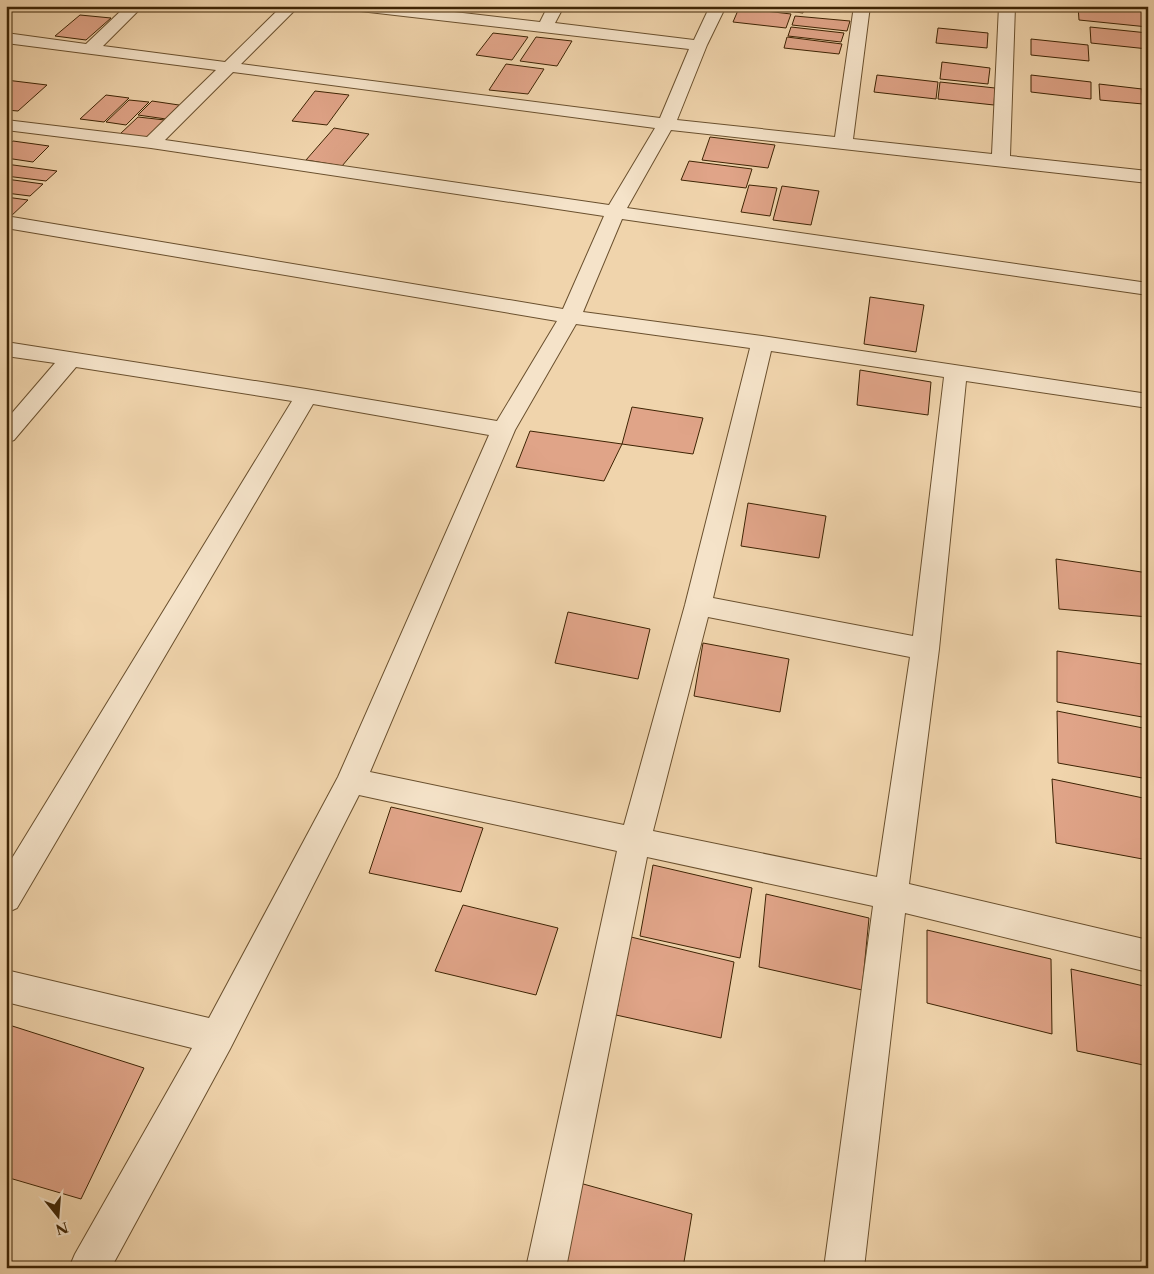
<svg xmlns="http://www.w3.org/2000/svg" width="1154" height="1274" viewBox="0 0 1154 1274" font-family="'Libre Caslon Text',serif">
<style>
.building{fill:#e0a488;stroke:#3e2404}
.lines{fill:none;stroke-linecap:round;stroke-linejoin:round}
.minor-casing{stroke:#6a502e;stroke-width:2}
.minor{fill:#f5e3c9;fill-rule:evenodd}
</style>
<rect width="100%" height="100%" fill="#f0d4ac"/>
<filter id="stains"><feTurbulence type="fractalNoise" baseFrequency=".004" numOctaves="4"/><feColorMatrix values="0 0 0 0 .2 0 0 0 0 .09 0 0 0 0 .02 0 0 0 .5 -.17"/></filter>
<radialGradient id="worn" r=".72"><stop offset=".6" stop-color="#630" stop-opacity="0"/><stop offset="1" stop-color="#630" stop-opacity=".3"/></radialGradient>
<path class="building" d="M 750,6 L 804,6 L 803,13 Z
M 918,6 L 956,6 L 956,11 Z
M 1078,6 L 1147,12 L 1148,27 L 1079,20 Z
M 739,8 L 791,14 L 786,28 L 733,22 Z
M 80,15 L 111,18 L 86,40 L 55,36 Z
M 795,16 L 850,21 L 847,31 L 792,25 Z
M 791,27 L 844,33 L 841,42 L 788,36 Z
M 1090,27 L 1148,33 L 1148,49 L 1091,43 Z
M 938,28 L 988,33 L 987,48 L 936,43 Z
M 493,33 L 528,37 L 512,60 L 476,55 Z
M 536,37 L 572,41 L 557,66 L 520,61 Z
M 787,37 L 842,44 L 839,54 L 784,48 Z
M 1031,39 L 1088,45 L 1089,61 L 1031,55 Z
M 942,62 L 990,68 L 988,84 L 940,79 Z
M 506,64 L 544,69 L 528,94 L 489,90 Z
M 877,75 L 938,82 L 936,99 L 874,92 Z
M 1031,75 L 1091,82 L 1091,99 L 1031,92 Z
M 6,80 L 47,85 L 18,111 L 6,110 Z
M 940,82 L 995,88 L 994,105 L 938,99 Z
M 1099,84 L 1142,89 L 1143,104 L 1100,100 Z
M 315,91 L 349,95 L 327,125 L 292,121 Z
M 106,95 L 129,98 L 104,122 L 80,119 Z
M 129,100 L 149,102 L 126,125 L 106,122 Z
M 152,101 L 179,105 L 166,119 L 138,115 Z
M 138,117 L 165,120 L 148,138 L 120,134 Z
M 334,128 L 369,134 L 342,166 L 306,160 Z
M 710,137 L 775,145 L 768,168 L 702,160 Z
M 13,141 L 49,146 L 33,162 L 6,158 L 6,148 Z
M 689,161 L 752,169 L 746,188 L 681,180 Z
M 6,164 L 57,171 L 46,181 L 6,176 Z
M 6,179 L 43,184 L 30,196 L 6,193 Z
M 749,185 L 777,188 L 770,216 L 741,212 Z
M 782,186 L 819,191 L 811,225 L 773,220 Z
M 6,197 L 28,200 L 9,218 L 6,218 Z
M 870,297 L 924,305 L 916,352 L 864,344 Z
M 860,370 L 931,382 L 928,415 L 857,405 Z
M 632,407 L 703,418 L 693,454 L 622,444 Z
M 530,431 L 622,444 L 604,481 L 516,467 Z
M 748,503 L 826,516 L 819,558 L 741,546 Z
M 1056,559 L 1148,573 L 1148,617 L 1059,609 Z
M 568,612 L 650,629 L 638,679 L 555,663 Z
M 703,643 L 789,659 L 780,712 L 694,696 Z
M 1057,651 L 1148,665 L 1148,718 L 1057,702 Z
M 1057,711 L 1148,729 L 1148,779 L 1058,763 Z
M 1052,779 L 1148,799 L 1148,860 L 1056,843 Z
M 391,807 L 483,828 L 461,892 L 369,873 Z
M 653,865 L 752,888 L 740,958 L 640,936 Z
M 766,894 L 869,918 L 862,990 L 759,967 Z
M 463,905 L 558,928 L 536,995 L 435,971 Z
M 927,930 L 1051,959 L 1052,1034 L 927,1003 Z
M 631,937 L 734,962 L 721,1038 L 616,1015 Z
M 1071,969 L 1148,987 L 1148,1066 L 1077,1051 Z
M 6,1024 L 144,1068 L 81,1199 L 6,1177 Z
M 576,1182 L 692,1214 L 683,1268 L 559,1268 Z"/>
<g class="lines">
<defs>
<path id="minor" d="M 126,6 L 143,6 L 103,46 L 225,62 L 282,6 L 299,6 L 241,64 L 660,118 L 689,49 L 360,11 L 355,9 L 352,6 L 403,6 L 540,22 L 548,6 L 564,6 L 555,23 L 694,40 L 710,6 L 726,6 L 707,45 L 677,120 L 835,137 L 854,6 L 870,6 L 853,139 L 992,154 L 999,6 L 1015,6 L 1010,156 L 1148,171 L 1148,183 L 671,130 L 627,208 L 1148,283 L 1148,295 L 622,219 L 583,312 L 762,336 L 1148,394 L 1148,408 L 966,381 L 939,649 L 909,884 L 1148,940 L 1148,972 L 905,913 L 864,1268 L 824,1268 L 873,906 L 647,857 L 566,1268 L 526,1268 L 617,851 L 359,795 L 230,1049 L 111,1268 L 69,1268 L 75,1254 L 192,1048 L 6,1002 L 6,970 L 209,1018 L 338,777 L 489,435 L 313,404 L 17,908 L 6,913 L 6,868 L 292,401 L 76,367 L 14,440 L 6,443 L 6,420 L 55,363 L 6,356 L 6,342 L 306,389 L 497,421 L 557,321 L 6,228 L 6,216 L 563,309 L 604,216 L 151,148 L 6,130 L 6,120 L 147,137 L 216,70 L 6,43 L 6,33 L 86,44 ZM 233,72 L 655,128 L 609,205 L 165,140 ZM 576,324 L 750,348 L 685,605 L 624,825 L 370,772 L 515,430 ZM 771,351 L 944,377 L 913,636 L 713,598 ZM 708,617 L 910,657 L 877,877 L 653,831 Z"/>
</defs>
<use href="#minor" class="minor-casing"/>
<use href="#minor" class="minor"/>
</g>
<rect width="1154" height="1274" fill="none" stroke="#f0d4ac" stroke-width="25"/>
<rect x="8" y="8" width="1139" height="1259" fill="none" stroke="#3e2404" stroke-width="2.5"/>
<rect x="12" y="12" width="1129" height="1249" fill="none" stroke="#3e2404"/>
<g transform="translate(58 1216) rotate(163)" stroke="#f5e3c9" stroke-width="4" paint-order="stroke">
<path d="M0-4L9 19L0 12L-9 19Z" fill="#3e2404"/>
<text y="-8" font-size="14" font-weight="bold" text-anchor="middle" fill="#3e2404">N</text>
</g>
<rect width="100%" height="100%" filter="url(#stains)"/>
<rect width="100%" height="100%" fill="url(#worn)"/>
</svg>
